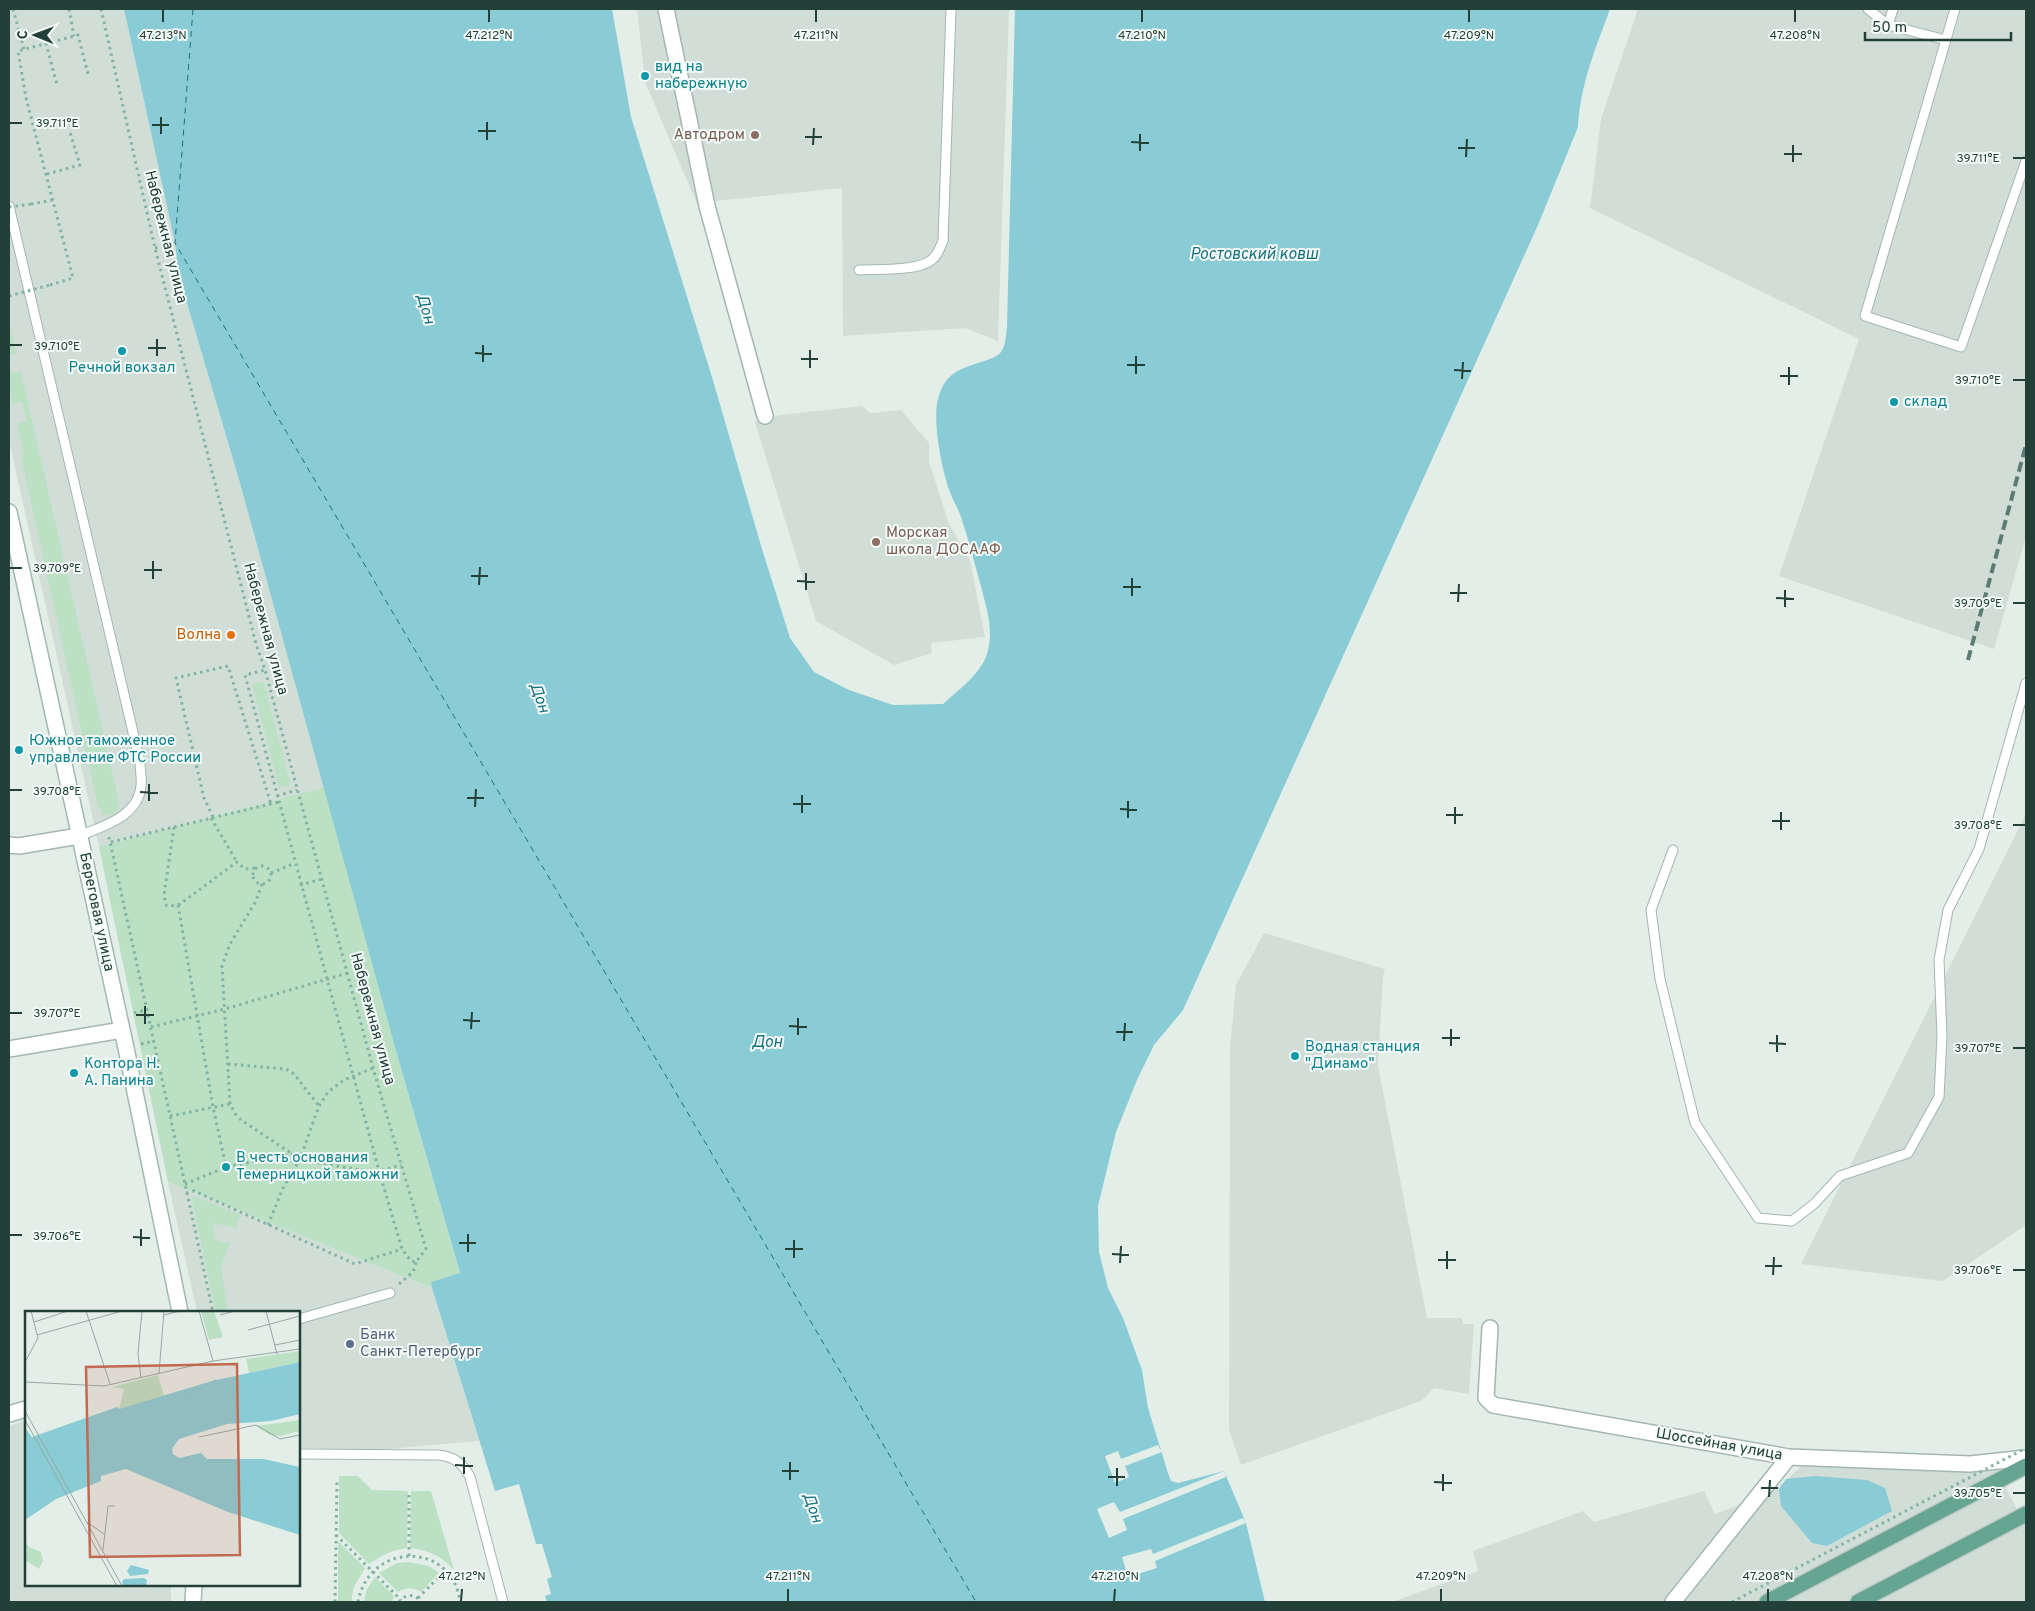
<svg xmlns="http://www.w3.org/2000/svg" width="2035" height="1611" viewBox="0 0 2035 1611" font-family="Overpass,sans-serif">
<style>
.built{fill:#d1ded8}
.green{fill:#bbe0c4}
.water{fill:#89ccd5}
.pier{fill:#e3eee9}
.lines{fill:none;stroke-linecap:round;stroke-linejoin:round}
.ferry{stroke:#19727f;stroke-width:1;stroke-dasharray:6 5;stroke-linecap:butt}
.service-casing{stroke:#a5b6b0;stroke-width:11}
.minor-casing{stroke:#a5b6b0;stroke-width:18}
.tertiary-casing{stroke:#a5b6b0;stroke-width:18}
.secondary-casing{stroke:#a1bab0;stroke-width:18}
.primary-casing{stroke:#c1cac7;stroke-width:18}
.path{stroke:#82b3a2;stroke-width:3;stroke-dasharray:2.5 4;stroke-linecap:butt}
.service{stroke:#fff;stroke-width:9}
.minor{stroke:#fff;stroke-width:15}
.tertiary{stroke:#fff;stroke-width:15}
.secondary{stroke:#fff;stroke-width:15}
.primary{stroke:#66a592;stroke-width:15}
.rail{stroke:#5c7c72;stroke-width:4;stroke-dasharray:10 5;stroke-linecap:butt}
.path-bridge{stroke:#82b3a2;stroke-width:3;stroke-dasharray:2.5 4;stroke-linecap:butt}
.ticks{fill:none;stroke:#224037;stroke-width:2}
.culture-dot{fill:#0f9aa8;stroke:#f4faf7;stroke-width:2}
.education-dot{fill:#8d6e63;stroke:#f4faf7;stroke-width:2}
.food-dot{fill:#e8710a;stroke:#f4faf7;stroke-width:2}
.service-dot{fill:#5c6f8a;stroke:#f4faf7;stroke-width:2}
.labels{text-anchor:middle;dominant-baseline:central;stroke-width:4;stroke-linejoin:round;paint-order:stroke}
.culture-label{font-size:15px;fill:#0d838f;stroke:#f4faf7;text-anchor:start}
.education-label{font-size:15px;fill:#785e54;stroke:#f4faf7;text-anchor:end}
.street-label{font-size:15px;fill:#224037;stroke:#f4faf7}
.food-label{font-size:15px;fill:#c56008;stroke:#f4faf7;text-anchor:end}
.service-label{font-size:15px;fill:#4e5e75;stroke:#f4faf7;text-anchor:start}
.water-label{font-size:16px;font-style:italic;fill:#19727f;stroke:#f4faf7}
.inset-river{fill:none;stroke:#89ccd5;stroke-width:2.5}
.inset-road{fill:none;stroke:#96a8a2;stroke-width:1}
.view{fill:#c26a4f;fill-opacity:0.15;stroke:#c26a4f;stroke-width:2.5}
.inset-edge{fill:none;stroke:#224037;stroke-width:2.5}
.ticks-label{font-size:12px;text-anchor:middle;fill:#224037;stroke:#f4faf7;stroke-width:4;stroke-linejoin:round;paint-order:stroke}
</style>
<rect width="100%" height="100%" fill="#e3eee9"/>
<path class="built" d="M 9,9 L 124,9 L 175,243 L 179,276 L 240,483 L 325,787 L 99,847 L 9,440 Z
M 637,9 L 1009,9 L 998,341 L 965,328 L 843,336 L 842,188 L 715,201 L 697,204 L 645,82 Z
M 1638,9 L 2026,9 L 2026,536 L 1994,649 L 1779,576 L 1859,339 L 1590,208 L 1601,119 Z
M 862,406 L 870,413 L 901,410 L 929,443 L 929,462 L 949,524 L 970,560 L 985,637 L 931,643 L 932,653 L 894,665 L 816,621 L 755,422 L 780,415 Z
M 2026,814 L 2026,1225 L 1943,1281 L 1801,1264 Z
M 1264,933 L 1385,969 L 1383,977 L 1378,1066 L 1427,1318 L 1462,1318 L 1463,1324 L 1474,1324 L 1469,1394 L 1434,1388 L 1421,1401 L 1241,1465 L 1229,1430 L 1230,1047 L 1236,985 Z
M 168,1182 L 432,1288 L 479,1441 L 377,1450 L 299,1448 L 299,1312 L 197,1312 Z
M 26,1420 L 26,1585 L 171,1585 L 171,1602 L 9,1602 L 9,1426 Z
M 1804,1464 L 1995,1467 L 2026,1526 L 2026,1602 L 1392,1602 L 1478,1571 L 1473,1551 L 1583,1511 L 1594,1522 L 1704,1491 L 1715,1514 L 1773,1492 Z"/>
<path class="green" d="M 9,322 L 16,355 L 9,354 Z
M 21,372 L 120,806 C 115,814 111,815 102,816 L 102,811 L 98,807 L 21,457 L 24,456 L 17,424 L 27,421 L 22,402 L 13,404 L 9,385 L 9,373 Z
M 263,681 L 291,785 L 279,788 L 252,684 Z
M 325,787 L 398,1058 L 460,1274 L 431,1282 L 432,1288 L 168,1182 L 99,847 Z
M 191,1197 L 197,1197 L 241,1215 L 236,1228 L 213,1223 L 216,1240 L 230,1244 L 221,1267 L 228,1312 L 216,1312 Z
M 339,1476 L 358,1476 L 372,1490 L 408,1491 L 407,1548 C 392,1550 382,1555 369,1564 L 339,1533 Z
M 411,1491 L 431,1491 L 454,1570 C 442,1556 428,1550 410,1548 Z
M 338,1541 L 365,1568 L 354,1587 L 351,1602 L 338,1602 Z
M 408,1562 L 429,1566 L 439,1573 L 421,1592 C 413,1587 406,1587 398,1592 L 379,1573 L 397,1563 Z
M 375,1577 L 394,1596 L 392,1602 L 364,1602 L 366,1591 Z"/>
<path class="water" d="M 124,9 L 612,9 L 631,117 L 712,377 L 762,549 L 790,638 L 814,672 L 849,690 L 893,705 L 943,704 C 957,691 973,680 983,663 C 996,639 988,614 982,590 C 975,565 969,541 961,517 C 958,508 953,501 950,492 C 942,471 932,420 938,399 C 945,372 960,369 984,361 C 990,359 997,357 1001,352 C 1006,345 1006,335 1007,326 L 1015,9 L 1610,9 C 1596,47 1580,85 1578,127 L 1538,225 L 1183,1010 L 1154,1045 L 1137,1080 L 1116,1132 L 1098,1206 L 1099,1252 L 1108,1288 L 1123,1318 L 1142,1370 L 1148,1408 L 1168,1473 L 1171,1481 L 1178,1483 L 1224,1471 L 1246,1523 L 1265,1602 L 547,1602 L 545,1596 L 551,1594 L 547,1579 L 552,1577 L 542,1544 L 536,1544 L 519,1484 L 495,1491 L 432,1288 L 431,1282 L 460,1273 L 398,1058 L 240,483 L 179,276 L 175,243 Z
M 1815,1476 L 1867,1480 L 1885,1488 L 1892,1511 L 1827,1546 L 1812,1543 L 1781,1506 L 1779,1489 L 1786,1479 Z"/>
<path class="pier" d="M 1158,1445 L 1162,1452 L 1125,1466 L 1129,1477 L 1115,1483 L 1105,1456 L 1118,1451 L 1121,1459 Z
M 1224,1471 L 1226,1477 L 1123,1519 L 1127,1530 L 1109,1538 L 1097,1509 L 1114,1502 L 1120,1512 Z
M 1243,1518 L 1246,1523 L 1155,1561 L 1157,1568 L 1128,1577 L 1122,1557 L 1151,1549 L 1153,1554 Z"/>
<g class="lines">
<path class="ferry" d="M 193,9 L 175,243 L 976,1602"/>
<defs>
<path id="service" d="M 1868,9 L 1888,25
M 1893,9 L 1888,25 L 1946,40
M 1955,9 L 1865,316 L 1961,347 L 2026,161
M 9,206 L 140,762 C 140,770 142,779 141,786 C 138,817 103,826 79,836
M 859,270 C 877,269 916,271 930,261 C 937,257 940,248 943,241 L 951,9
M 1673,850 L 1651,910 L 1660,979 L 1695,1123 L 1758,1218 L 1792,1221 L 1814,1204 L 1840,1176 L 1908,1153 L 1939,1097 L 1942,1036 L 1939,960 L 1948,910 L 1979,849 L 2026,683
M 299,1319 L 390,1293
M 299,1454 L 438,1455 C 453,1456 463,1463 470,1477 L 503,1602"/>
<path id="minor" d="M 666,9 L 707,206 L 765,416
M 9,845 L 19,846 L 79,836
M 1490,1328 L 1486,1398 L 1493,1405 L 1789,1457 L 1970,1464 L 2026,1458
M 1673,1602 L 1789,1457"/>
<path id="tertiary" d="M 9,1049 L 122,1030
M 9,1414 L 26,1409"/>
<path id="secondary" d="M 9,512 L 126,1048 L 180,1312
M 193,1602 L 194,1585"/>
<path id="primary" d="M 1767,1602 L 2026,1466
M 1858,1602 L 2026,1514"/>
</defs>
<use href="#service" class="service-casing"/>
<use href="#minor" class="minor-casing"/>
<use href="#tertiary" class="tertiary-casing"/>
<use href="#secondary" class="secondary-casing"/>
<use href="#primary" class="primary-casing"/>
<path class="path" d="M 13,9 L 24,49
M 69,9 L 74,36
M 101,9 L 155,248 L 256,644 L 265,670 L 373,1068 L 426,1249 L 416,1262 L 411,1261 L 402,1249 L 379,1171 L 245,675 L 265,670
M 46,43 L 57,85
M 47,174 L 80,165 L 70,132
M 31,204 L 53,200
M 155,248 L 175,243
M 50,285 L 73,278 L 26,98 L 18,51 L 78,35 L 88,74
M 277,796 L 297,790
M 213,817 L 204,798 L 176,678 L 228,666 L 271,804
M 211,818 L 237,862
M 174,827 L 164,895 L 166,905 L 171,906 L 180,904 L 237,862 L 245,869 L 255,868
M 109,837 L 213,1312
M 111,842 L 279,802
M253 875a9 9 0 1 1 18 0a9 9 0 1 1-18 0Z
M 271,873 L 295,863
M 262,884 L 256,901 L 230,944 L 222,966 L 230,1104 L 236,1115 L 241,1120 L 300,1159 L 307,1161 L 367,1171 L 379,1171 L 401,1165
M 300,885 L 322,879
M 178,905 L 213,1107 L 226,1167
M 134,1013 L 146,1010
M 151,1027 L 225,1009 L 348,973
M 141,1044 L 154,1041
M 228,1064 L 286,1069 L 294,1074 L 319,1106
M 170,1116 L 230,1104
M 185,1184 L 226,1167 L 292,1154
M 186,1193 L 194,1191 L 355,1264 L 402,1249
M 268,1225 L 283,1188 L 300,1159 L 319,1106 L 328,1092 L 344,1080 L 373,1068
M 399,1284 L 413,1272 L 416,1262
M 336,1535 L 401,1600
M 409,1556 L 409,1494
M 418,1598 L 445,1571
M 335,1602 L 337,1481
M 358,1602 C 369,1541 453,1541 460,1602
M 399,1602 C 405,1594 415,1593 421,1602"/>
<use href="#service" class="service"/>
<use href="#minor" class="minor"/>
<use href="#tertiary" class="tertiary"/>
<use href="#secondary" class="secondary"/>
<use href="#primary" class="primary"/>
<path class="rail" d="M 1968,660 L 2026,445"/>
<path class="path-bridge" d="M 9,207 L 31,204
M 9,296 L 50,285
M 1732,1602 L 2026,1448"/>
</g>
<path class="ticks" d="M 163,22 L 163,10M 489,22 L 489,10M 816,22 L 816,10M 1142,22 L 1142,10M 1469,22 L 1469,10M 1795,22 L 1795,10M 10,123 L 22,123M 152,125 L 169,125M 478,131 L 496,131M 161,134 L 161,117M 805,137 L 822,137M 487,140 L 487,122M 1131,142 L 1149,143M 813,145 L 814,128M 1458,148 L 1475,148M 1140,151 L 1140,134M 1784,154 L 1802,154M 1466,157 L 1467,139M 2013,158 L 2025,158M 1793,162 L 1793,145M 10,345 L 22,345M 148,348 L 166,348M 475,353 L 492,354M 157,356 L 157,339M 801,359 L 818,359M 483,362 L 483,345M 1127,365 L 1145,365M 810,368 L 810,350M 1454,370 L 1471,371M 1136,374 L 1136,356M 1780,376 L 1798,376M 1462,379 L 1463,362M 2013,380 L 2025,380M 1789,385 L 1789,367M 10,568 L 22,568M 144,570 L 162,570M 471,576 L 488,576M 153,579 L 153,561M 797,581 L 815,582M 479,585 L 480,567M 1123,587 L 1141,587M 806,590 L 806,573M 1450,593 L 1467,593M 1132,596 L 1132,578M 1776,598 L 1794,599M 1458,602 L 1459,584M 2013,603 L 2025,603M 1785,607 L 1785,590M 10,790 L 22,790M 140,792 L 158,793M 467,798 L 484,798M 149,801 L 149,784M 793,804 L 811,804M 475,807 L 476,789M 1120,809 L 1137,810M 802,813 L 802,795M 1446,815 L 1463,815M 1128,818 L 1128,801M 1772,821 L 1790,821M 1455,824 L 1455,807M 2013,825 L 2025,825M 1781,830 L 1781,812M 10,1013 L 22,1013M 136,1015 L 154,1015M 463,1020 L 480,1021M 145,1024 L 145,1006M 789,1026 L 807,1027M 471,1029 L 472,1012M 1116,1032 L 1133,1032M 798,1035 L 798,1018M 1442,1038 L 1460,1038M 1124,1041 L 1125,1023M 1769,1043 L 1786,1044M 1451,1046 L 1451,1029M 2013,1048 L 2025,1048M 1777,1052 L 1777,1035M 10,1235 L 22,1235M 133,1237 L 150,1238M 459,1243 L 476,1243M 141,1246 L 141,1229M 785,1249 L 803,1249M 468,1252 L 468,1234M 1112,1254 L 1129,1255M 794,1258 L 794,1240M 1438,1260 L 1456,1260M 1120,1263 L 1121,1246M 1765,1266 L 1782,1266M 1447,1269 L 1447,1251M 2013,1270 L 2025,1270M 1773,1275 L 1774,1257M 455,1465 L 473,1466M 782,1471 L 799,1471M 464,1474 L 464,1457M 1108,1477 L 1125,1477M 790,1480 L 790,1462M 1434,1482 L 1452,1483M 1117,1486 L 1117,1468M 1761,1488 L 1778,1488M 1443,1491 L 1443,1474M 2013,1493 L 2025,1493M 1769,1497 L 1770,1480M 461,1601 L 462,1589M 788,1601 L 788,1589M 1114,1601 L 1115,1589M 1441,1601 L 1441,1589M 1768,1601 L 1768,1589"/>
<g class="culture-dot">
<circle cx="645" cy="76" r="5"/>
<circle cx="122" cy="351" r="5"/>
<circle cx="1894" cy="402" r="5"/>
<circle cx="19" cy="750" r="5"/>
<circle cx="1295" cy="1056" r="5"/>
<circle cx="74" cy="1073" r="5"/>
<circle cx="226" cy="1167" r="5"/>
</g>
<g class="education-dot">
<circle cx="755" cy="135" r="5"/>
<circle cx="876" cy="542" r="5"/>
</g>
<circle class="food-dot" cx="231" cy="635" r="5"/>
<circle class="service-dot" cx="350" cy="1344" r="5"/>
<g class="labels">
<g class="culture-label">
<text x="655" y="67">вид на<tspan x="655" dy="17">набережную</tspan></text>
<text x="122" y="368" text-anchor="middle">Речной вокзал</text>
<text x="1904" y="402">склад</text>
<text x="29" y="741">Южное таможенное<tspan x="29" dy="17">управление ФТС России</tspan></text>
<text x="1305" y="1047">Водная станция<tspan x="1305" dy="17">"Динамо"</tspan></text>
<text x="84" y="1064">Контора Н.<tspan x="84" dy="17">А. Панина</tspan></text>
<text x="236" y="1158">В честь основания<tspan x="236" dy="17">Темерницкой таможни</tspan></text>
</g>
<g class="education-label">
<text x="745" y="135">Автодром</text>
<text x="886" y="533" text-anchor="start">Морская<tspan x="886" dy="17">школа ДОСААФ</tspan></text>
</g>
<g class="street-label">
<text transform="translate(165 237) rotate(76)">Набережная улица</text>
<text transform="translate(265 629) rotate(75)">Набережная улица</text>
<text transform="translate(96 912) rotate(78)">Береговая улица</text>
<text transform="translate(372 1019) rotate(75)">Набережная улица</text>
<text transform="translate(1719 1445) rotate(10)">Шоссейная улица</text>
</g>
<g class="food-label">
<text x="221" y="635">Волна</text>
</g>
<g class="service-label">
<text x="360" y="1335">Банк<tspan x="360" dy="17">Санкт-Петербург</tspan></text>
</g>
<g class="water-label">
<text x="1254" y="255">Ростовский ковш</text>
<text transform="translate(425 309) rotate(74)">Дон</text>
<text transform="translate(539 698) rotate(71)">Дон</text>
<text x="767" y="1043">Дон</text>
<text transform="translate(812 1508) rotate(71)">Дон</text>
</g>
</g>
<g transform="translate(25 1311)">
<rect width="275" height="275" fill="#e3eee9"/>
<path d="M 176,0 L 189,0 L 198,26 L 184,29 ZM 275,40 L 275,51 L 224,62 L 221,48 ZM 133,64 L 139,85 L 94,98 L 99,78 L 87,76 ZM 275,109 L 275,120 L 255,125 L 245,124 L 231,115 ZM 0,229 L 4,236 L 16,241 L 18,250 L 14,258 L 0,249 Z" fill="#bbe0c4"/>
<path d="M 275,51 L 275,103 L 246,110 L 202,113 L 154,128 L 147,138 L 148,143 L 154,147 L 176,142 L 182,148 L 238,148 L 275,156 L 275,224 L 203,201 L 101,158 L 76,165 L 76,170 L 31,188 L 0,209 L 0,117 L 7,126 L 92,96 L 94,98 L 187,70 ZM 106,254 L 124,259 L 123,263 L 105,265 L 102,260 ZM 119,267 L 122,269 L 121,275 L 98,275 L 97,271 L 99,268 Z" fill="#89ccd5"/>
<path class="inset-river" d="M 38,163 L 190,70 L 223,72 L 275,62M 0,188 L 31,168"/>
<path class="inset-road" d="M 61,0 L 85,73M 241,0 L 252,43M 139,4 L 155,0M 195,4 L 210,0M 9,11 L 43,0M 223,19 L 275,5M 12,24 L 97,0M 250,34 L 275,29M 188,50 L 275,38M 0,51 L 13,27 L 6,0M 134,62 L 139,0M 116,66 L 113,43 L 117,0M 0,71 L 79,75 L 188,50 L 174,0M 0,100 L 97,275M 0,109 L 92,275M 174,126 L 231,114 L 255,128 L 275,124M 62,211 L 79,223M 78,239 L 83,195 L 90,195"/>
<path class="view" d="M 212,53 L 215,244 L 65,246 L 61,56 Z"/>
<rect width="275" height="275" class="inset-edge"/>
</g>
<g class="ticks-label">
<text x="163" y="39">47.213°N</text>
<text x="489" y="39">47.212°N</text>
<text x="816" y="39">47.211°N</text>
<text x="1142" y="39">47.210°N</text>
<text x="1469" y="39">47.209°N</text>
<text x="1795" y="39">47.208°N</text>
<text x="57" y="127">39.711°E</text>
<text x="1978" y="162">39.711°E</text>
<text x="57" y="350">39.710°E</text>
<text x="1978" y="384">39.710°E</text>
<text x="57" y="572">39.709°E</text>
<text x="1978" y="607">39.709°E</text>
<text x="57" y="795">39.708°E</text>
<text x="1978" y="829">39.708°E</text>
<text x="57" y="1017">39.707°E</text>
<text x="1978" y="1052">39.707°E</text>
<text x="57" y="1240">39.706°E</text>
<text x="1978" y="1274">39.706°E</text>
<text x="1978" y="1497">39.705°E</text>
<text x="462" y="1580">47.212°N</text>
<text x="788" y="1580">47.211°N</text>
<text x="1115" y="1580">47.210°N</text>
<text x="1441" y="1580">47.209°N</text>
<text x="1768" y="1580">47.208°N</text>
</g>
<rect width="2035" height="1611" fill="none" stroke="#224037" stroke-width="20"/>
<g transform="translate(35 35) rotate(271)" stroke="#f4faf7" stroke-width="4" paint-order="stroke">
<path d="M0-4L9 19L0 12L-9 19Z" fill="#224037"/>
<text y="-8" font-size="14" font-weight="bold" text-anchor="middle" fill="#224037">С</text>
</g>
<path d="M1865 32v8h146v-8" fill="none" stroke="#224037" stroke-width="2.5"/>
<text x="1872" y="32" font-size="15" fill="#224037" stroke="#f4faf7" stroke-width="4" paint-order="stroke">50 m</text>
</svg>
